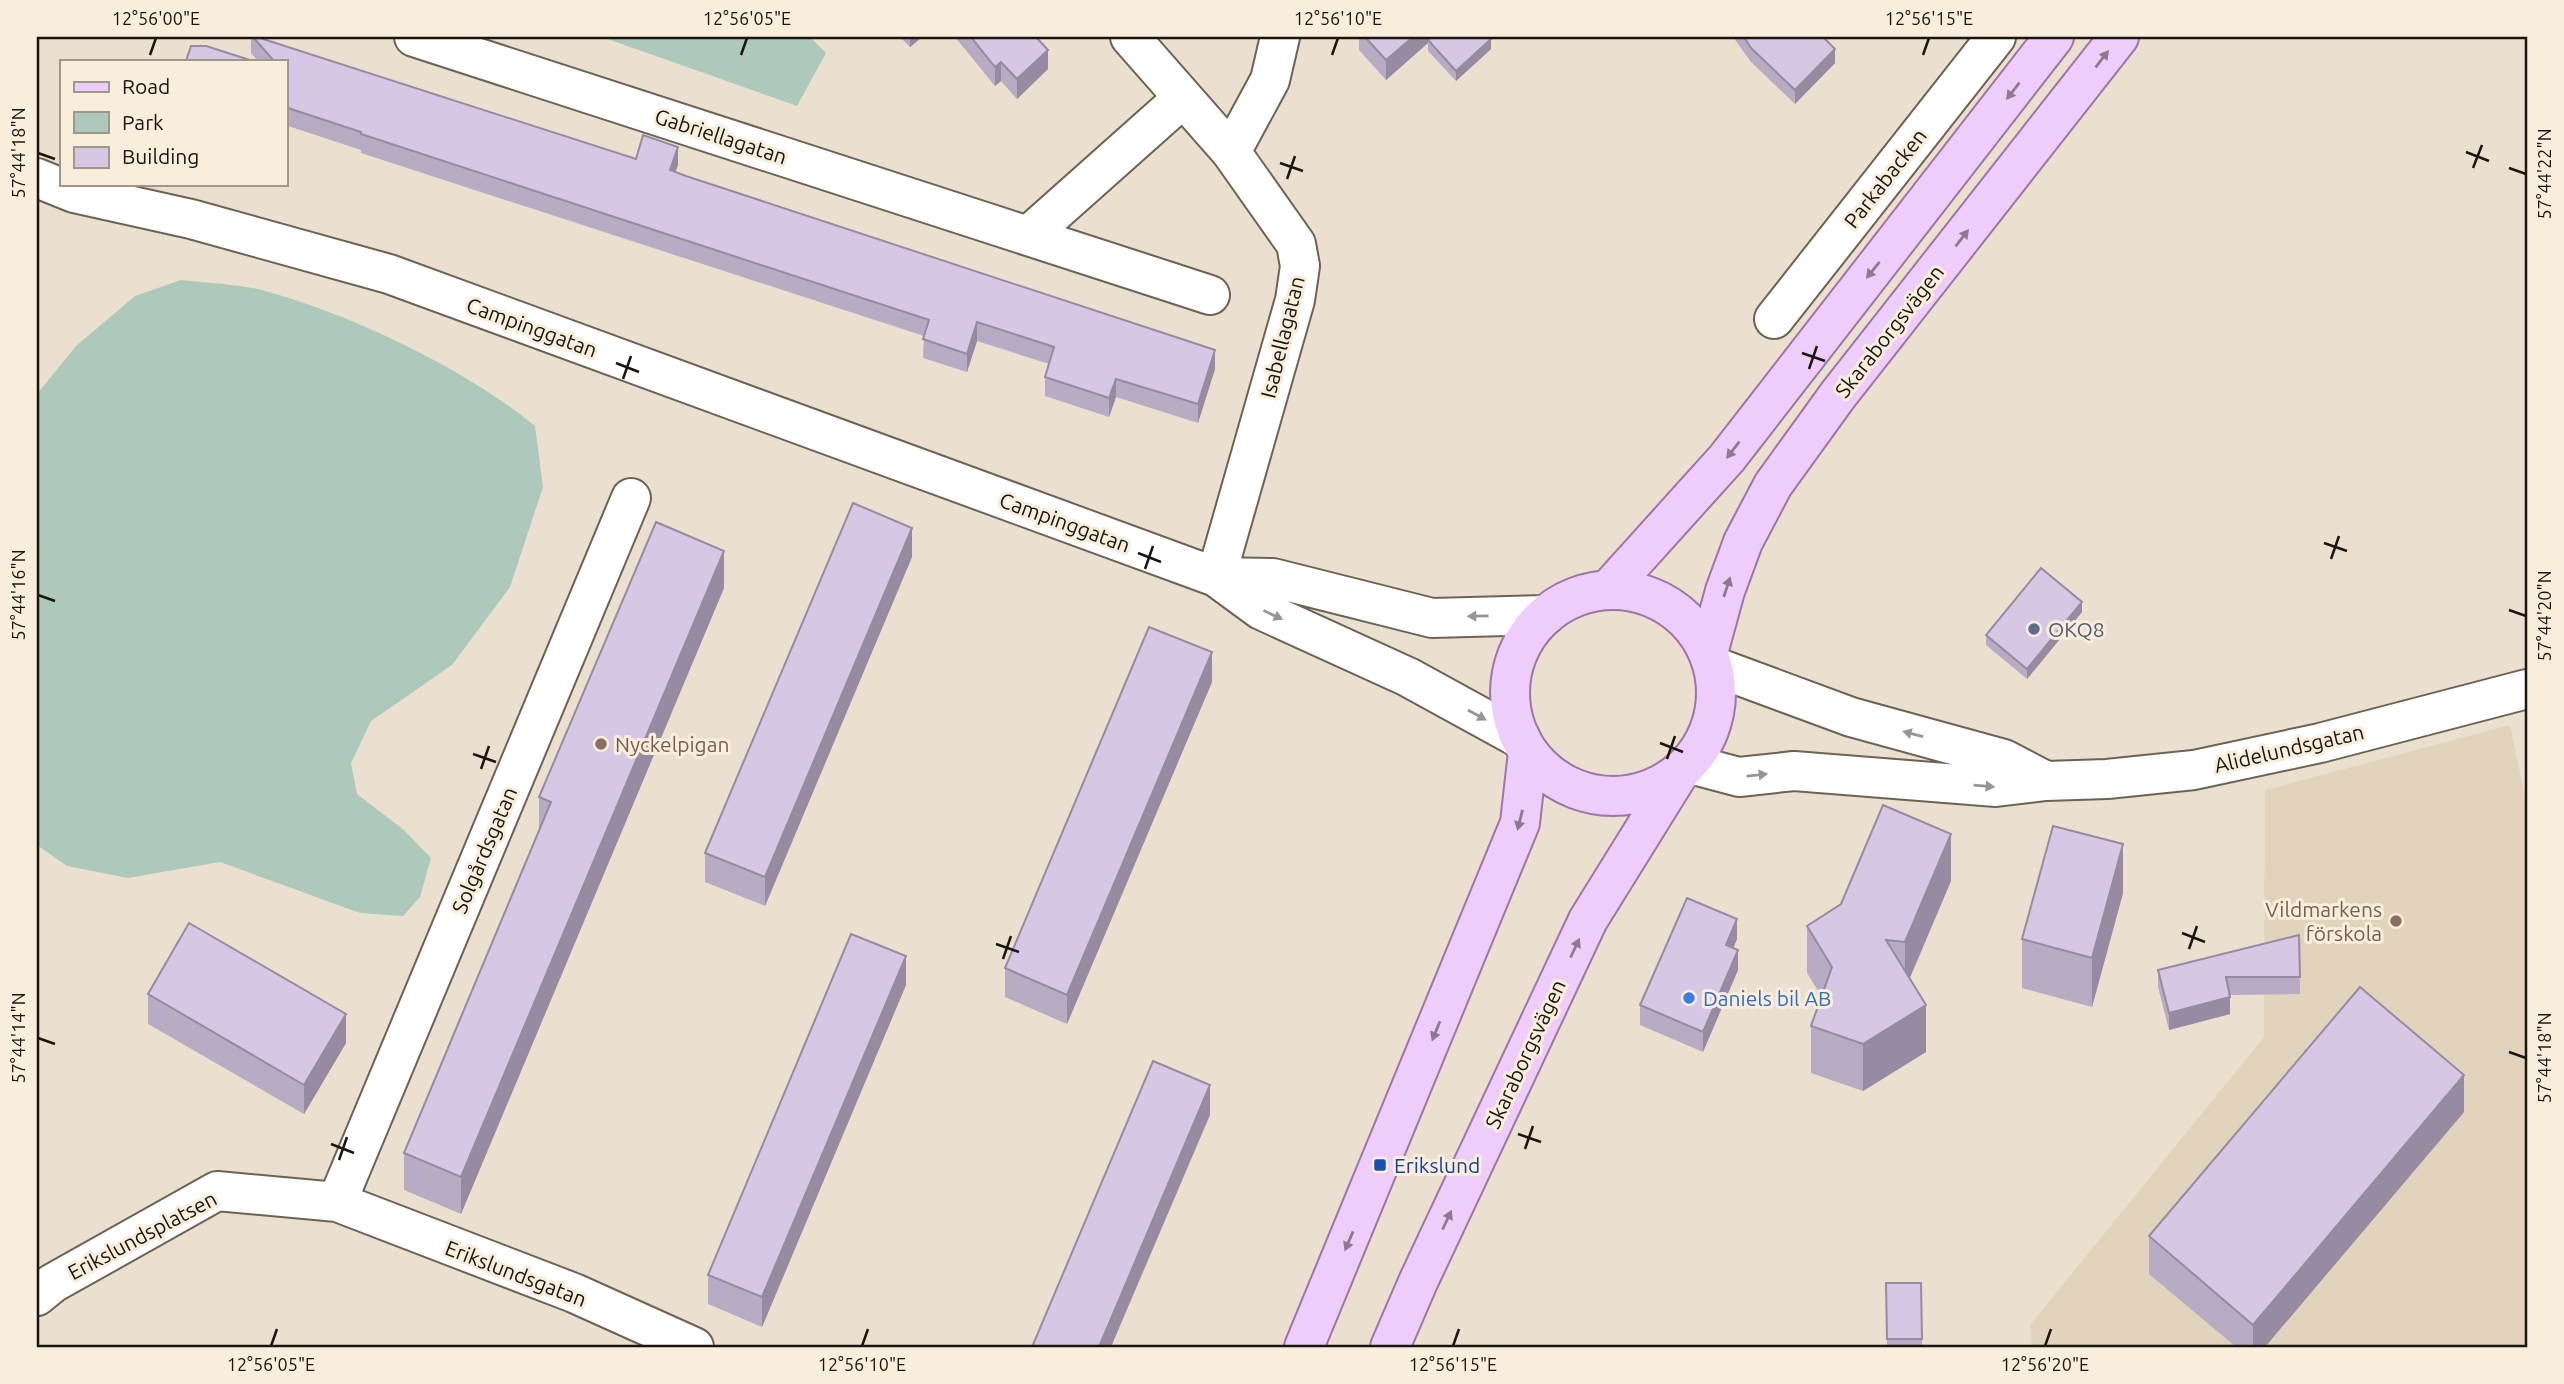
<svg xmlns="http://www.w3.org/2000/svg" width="2564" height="1384" viewBox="0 0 2564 1384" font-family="Ubuntu,sans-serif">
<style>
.built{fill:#e2d3bc}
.green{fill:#acc9bb}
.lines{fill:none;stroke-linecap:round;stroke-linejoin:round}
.minor-casing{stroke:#6c6354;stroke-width:42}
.major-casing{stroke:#9c76a6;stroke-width:42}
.minor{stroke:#fff;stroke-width:38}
.major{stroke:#eecdfa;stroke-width:38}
.wall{fill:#b8abc4}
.shaded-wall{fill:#968ba0}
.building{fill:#d6c7e4;stroke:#968ba0;stroke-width:2}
.oneway{fill:#8e7a90}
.oneway2{fill:#989693}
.ticks{fill:none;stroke:#19150f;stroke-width:2.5}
.service-dot{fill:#5c6f8a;stroke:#f9eedc;stroke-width:2.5}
.education-dot{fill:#8d6e63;stroke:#f9eedc;stroke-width:2.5}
.shop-dot{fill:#3f7fe0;stroke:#f9eedc;stroke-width:2.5}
.transit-dot{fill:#1a4fb4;stroke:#f9eedc;stroke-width:2.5}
.labels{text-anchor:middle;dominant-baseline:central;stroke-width:6;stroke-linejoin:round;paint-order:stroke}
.street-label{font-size:21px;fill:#19150f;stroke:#f9eedc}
.service-label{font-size:21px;fill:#4e5e75;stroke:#f9eedc;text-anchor:start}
.education-label{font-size:21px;fill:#785e54;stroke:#f9eedc;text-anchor:start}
.shop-label{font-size:21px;fill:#366cbe;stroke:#f9eedc;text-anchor:start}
.transit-label{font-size:21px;fill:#164399;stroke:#f9eedc;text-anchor:start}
.neatline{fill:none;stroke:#19150f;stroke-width:2.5}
.ticks-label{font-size:18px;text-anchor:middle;fill:#19150f}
</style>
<rect width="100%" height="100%" fill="#ebe0cf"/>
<path class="built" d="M 2510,725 L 2527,805 L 2527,1347 L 2032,1347 L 2030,1325 L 2264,1037 L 2265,790 Z"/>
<path class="green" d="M 602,37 L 810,37 L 826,53 L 797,106 Z
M 181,280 C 207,283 236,284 262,290 C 353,315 462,367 535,426 L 543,487 L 510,587 L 452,665 L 371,721 L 351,763 L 357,794 L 404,830 L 431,858 L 420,897 L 403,916 L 360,913 L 220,862 L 128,878 L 67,866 L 37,845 L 37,394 L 76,346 L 135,296 Z"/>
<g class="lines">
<defs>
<path id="minor" d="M 414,37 L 1028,236 L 1183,98
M 1130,37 L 1231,152 L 1296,244 L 1300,266 L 1295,300 L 1216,577
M 1231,152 L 1270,80 L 1280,37
M 37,178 L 74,193 L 191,219 L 389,274 L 1216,577 L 1261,610 L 1408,677 L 1521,739
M 1028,236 L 1210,295
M 1774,319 L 1996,37
M 1216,577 L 1273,578 L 1432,618 L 1546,615
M 1713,666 L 1851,717 L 2004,759 L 2046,781
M 1690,764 L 1739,777 L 1794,771 L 1996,787 L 2046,781 L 2107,779 L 2194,770 L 2320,743 L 2527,689
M 337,1202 L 631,498
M 37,1296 L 53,1283 L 217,1191 L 337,1202 L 574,1293 L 694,1347"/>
<path id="major" d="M1510 693a103 103 0 1 1 206 0a103 103 0 1 1-206 0Z
M 1608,590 L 1727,458 L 2054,37
M 1708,653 L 1725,591 L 1743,542 L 1773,485 L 1838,395 L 2119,37
M 1304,1347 L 1520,823 L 1528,752
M 1390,1347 L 1418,1282 L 1588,920 L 1678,775"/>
</defs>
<use href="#minor" class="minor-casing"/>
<use href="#major" class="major-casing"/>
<use href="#minor" class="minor"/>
<use href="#major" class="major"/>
</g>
<path class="wall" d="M 251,37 L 257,37 L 636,159 L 678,165 L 675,172 L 1215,369 L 1198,423 L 1116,397 L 1109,417 L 1045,396 L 1045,377 L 1049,364 L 977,341 L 967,372 L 923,358 L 924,336 L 361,153 L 361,150 L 285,125 L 285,61 L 258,61 L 251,53 Z
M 900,37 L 922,37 L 910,47 Z
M 955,37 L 1036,37 L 1048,69 L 1017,99 L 1001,81 L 995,86 Z
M 1359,37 L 1489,37 L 1491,49 L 1456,81 L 1428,51 L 1428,43 L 1386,80 L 1359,50 Z
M 1733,37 L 1824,37 L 1835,63 L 1795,104 L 1751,62 Z
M 912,557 L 765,906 L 705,882 L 705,853 Z
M 724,588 L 461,1214 L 404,1190 L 404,1153 L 539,832 L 539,797 Z
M 2082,612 L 2027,679 L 1986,645 L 1986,635 Z
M 1212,682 L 1067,1024 L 1005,997 L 1005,968 Z
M 1951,881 L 1910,978 L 1926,1052 L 1863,1091 L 1811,1073 L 1811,1026 L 1822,997 L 1807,973 L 1807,926 Z
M 2123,893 L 2092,1007 L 2022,988 L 2022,939 Z
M 2299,935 L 2300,994 L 2230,995 L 2230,1014 L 2169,1030 L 2158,987 L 2158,970 Z
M 1737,939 L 1733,948 L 1738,970 L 1703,1052 L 1640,1025 L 1640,1005 Z
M 906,985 L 762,1327 L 708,1304 L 708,1275 Z
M 148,994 L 346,1043 L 304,1114 L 148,1024 Z
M 2464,1112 L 2265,1347 L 2236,1347 L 2149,1274 L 2149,1236 Z
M 1886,1283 L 1921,1283 L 1922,1347 L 1887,1347 Z"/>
<path class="shaded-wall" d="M 910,37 L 922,37 L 910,47 Z
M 1413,37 L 1436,37 L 1428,40 L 1428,43 L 1386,80 L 1386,60 Z
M 1491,39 L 1491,49 L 1456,81 L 1456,71 Z
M 1835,49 L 1835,63 L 1795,104 L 1795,90 Z
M 1048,50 L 1048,69 L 1017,99 L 1017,79 Z
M 1001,62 L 1001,81 L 995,86 L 995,67 Z
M 678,147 L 678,165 L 670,188 L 670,170 Z
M 977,322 L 977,341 L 967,372 L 967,354 Z
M 1215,350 L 1215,369 L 1198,423 L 1198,404 Z
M 1116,379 L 1116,397 L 1109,417 L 1109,398 Z
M 912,528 L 912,557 L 765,906 L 765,877 Z
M 724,551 L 724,588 L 461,1214 L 461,1177 Z
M 2082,602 L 2082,612 L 2027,679 L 2027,669 Z
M 1212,652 L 1212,682 L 1067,1024 L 1067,995 Z
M 1951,834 L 1951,881 L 1905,989 L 1905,942 Z
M 2123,844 L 2123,893 L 2092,1007 L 2092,958 Z
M 1737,919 L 1737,939 L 1726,965 L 1726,945 Z
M 1738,950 L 1738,970 L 1703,1052 L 1703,1032 Z
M 906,956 L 906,985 L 762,1327 L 762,1297 Z
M 2230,997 L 2230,1014 L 2169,1030 L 2169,1013 Z
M 1926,1005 L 1926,1052 L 1863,1091 L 1863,1044 Z
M 346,1014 L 346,1043 L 304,1114 L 304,1085 Z
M 2464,1075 L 2464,1112 L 2265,1347 L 2253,1347 L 2253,1325 Z
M 1210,1085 L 1210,1115 L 1111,1347 L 1099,1347 Z"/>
<path class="building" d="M 253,37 L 257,37 L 636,159 L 643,135 L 678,147 L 670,170 L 686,176 L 1215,350 L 1198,404 L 1116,379 L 1109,398 L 1045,377 L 1054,347 L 977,322 L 967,354 L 923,339 L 929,320 L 361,134 L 361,132 L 285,107 L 285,61 L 274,61 Z
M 971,37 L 1036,37 L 1048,50 L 1017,79 L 1001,62 L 995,67 Z
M 1365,37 L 1413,37 L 1386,60 Z
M 1432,37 L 1489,37 L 1491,39 L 1456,71 L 1428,40 Z
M 1744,37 L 1823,37 L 1835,49 L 1795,90 L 1751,48 Z
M 191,46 L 206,46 L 253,61 L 186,61 Z
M 853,503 L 912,528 L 765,877 L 705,853 Z
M 656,522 L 724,551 L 461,1177 L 404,1153 L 551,802 L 539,797 Z
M 2041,568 L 2082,602 L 2027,669 L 1986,635 Z
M 1149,627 L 1212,652 L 1067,995 L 1005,968 Z
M 1883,805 L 1951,834 L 1905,942 L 1886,940 L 1926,1005 L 1863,1044 L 1811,1026 L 1832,967 L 1807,926 L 1841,904 Z
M 2053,826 L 2123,844 L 2092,958 L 2022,939 Z
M 1687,898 L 1737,919 L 1726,945 L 1738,950 L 1703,1032 L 1640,1005 Z
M 189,923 L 346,1014 L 304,1085 L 148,994 Z
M 851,934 L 906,956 L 762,1297 L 708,1275 Z
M 2299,935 L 2300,977 L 2226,977 L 2230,997 L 2169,1013 L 2158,970 Z
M 2360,987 L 2464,1075 L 2253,1325 L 2149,1236 Z
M 1153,1061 L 1210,1085 L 1099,1347 L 1032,1347 Z
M 1886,1283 L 1921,1283 L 1922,1339 L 1887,1339 Z"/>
<defs><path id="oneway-solid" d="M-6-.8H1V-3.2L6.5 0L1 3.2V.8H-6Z" transform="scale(1.75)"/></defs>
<g class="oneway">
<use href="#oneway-solid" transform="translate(2102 59) rotate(-52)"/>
<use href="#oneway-solid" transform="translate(2013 91) rotate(128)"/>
<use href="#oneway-solid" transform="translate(1962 238) rotate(-52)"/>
<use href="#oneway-solid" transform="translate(1873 270) rotate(129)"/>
<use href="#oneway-solid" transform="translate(1733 450) rotate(127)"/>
<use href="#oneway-solid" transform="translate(1727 587) rotate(-72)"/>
<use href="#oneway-solid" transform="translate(1520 820) rotate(104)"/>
<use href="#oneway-solid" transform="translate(1575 948) rotate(-65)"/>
<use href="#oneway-solid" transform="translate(1436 1031) rotate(112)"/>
<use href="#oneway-solid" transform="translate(1447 1220) rotate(-65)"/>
<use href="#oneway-solid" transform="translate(1349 1241) rotate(113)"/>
</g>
<g class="oneway2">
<use href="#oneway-solid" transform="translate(1273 615) rotate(25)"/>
<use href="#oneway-solid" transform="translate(1478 616) rotate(179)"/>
<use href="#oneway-solid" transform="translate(1477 715) rotate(29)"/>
<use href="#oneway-solid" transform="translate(1913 734) rotate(-165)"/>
<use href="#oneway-solid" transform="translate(1757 775) rotate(-6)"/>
<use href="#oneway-solid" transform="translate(1984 786) rotate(5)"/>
</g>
<path class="ticks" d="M 150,55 L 156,38M 741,55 L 747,38M 1332,55 L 1338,38M 1923,55 L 1929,38M 2466,152 L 2489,161M 38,153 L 55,159M 1280,163 L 1303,171M 2473,168 L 2482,145M 2509,168 L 2526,174M 1287,179 L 1295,156M 1802,353 L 1825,361M 616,363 L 639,372M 1809,369 L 1817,346M 623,379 L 631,356M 2324,543 L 2347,551M 1138,553 L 1161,562M 2331,559 L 2339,536M 1145,569 L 1153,546M 38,595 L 55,601M 2509,610 L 2526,616M 1660,743 L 1683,752M 473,754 L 496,762M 1667,759 L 1675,736M 481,769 L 489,746M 2182,933 L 2205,942M 996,944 L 1019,952M 2189,949 L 2197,926M 1003,959 L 1011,936M 38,1038 L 55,1044M 2509,1052 L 2526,1058M 1518,1134 L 1541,1142M 331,1144 L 354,1153M 1525,1149 L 1533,1126M 339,1160 L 347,1137M 271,1346 L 277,1329M 862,1346 L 868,1329M 1453,1346 L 1459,1329M 2045,1346 L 2051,1329"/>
<circle class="service-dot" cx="2034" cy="629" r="7"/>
<g class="education-dot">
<circle cx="601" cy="744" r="7"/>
<circle cx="2396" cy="921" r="7"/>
</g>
<circle class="shop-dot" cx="1689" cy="998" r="7"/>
<rect class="transit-dot" x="1373" y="1158" width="14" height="14" rx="3.5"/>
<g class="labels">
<g class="street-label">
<text transform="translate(721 136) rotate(18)">Gabriellagatan</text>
<text transform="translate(1885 178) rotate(-52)">Parkabacken</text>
<text transform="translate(532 327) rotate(20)">Campinggatan</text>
<text transform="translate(1889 331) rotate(-52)">Skaraborgsvägen</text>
<text transform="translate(1282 337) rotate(-76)">Isabellagatan</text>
<text transform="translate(1065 522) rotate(20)">Campinggatan</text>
<text transform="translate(2289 748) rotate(-13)">Alidelundsgatan</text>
<text transform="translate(484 850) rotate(-67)">Solgårdsgatan</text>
<text transform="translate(1525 1054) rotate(-65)">Skaraborgsvägen</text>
<text transform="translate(142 1235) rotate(-28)">Erikslundsplatsen</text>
<text transform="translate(516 1273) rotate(21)">Erikslundsgatan</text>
</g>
<g class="service-label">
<text x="2048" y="629">OKQ8</text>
</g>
<g class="education-label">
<text x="615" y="744">Nyckelpigan</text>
<text x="2382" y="909" text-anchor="end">Vildmarkens<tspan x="2382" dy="24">förskola</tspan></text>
</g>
<g class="shop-label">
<text x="1703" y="998">Daniels bil AB</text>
</g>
<g class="transit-label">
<text x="1394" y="1165">Erikslund</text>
</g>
</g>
<rect width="2564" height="1384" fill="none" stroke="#f9eedc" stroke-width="77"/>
<rect x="60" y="60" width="228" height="126" fill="#f9eedc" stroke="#9f978a" stroke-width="2"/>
<rect x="74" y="82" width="35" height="10" fill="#eecdfa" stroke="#9f978a" stroke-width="2"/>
<text x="122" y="94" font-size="21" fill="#19150f">Road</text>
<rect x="74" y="112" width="35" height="21" fill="#acc9bb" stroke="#9f978a" stroke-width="2"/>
<text x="122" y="130" font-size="21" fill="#19150f">Park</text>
<rect x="74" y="147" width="35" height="21" fill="#d6c7e4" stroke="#9f978a" stroke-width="2"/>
<text x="122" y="164" font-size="21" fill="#19150f">Building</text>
<rect x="38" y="38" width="2488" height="1308" class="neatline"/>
<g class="ticks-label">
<text x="156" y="25">12°56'00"E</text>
<text x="747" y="25">12°56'05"E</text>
<text x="1338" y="25">12°56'10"E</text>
<text x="1929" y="25">12°56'15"E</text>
<text transform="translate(19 153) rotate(-90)" y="6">57°44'18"N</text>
<text transform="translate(2545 174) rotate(-90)" y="6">57°44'22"N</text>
<text transform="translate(19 595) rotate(-90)" y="6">57°44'16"N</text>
<text transform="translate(2545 616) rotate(-90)" y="6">57°44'20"N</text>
<text transform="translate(19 1038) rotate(-90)" y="6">57°44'14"N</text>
<text transform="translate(2545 1058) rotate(-90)" y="6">57°44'18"N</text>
<text x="271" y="1371">12°56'05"E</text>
<text x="862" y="1371">12°56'10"E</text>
<text x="1453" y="1371">12°56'15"E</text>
<text x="2045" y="1371">12°56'20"E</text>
</g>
</svg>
